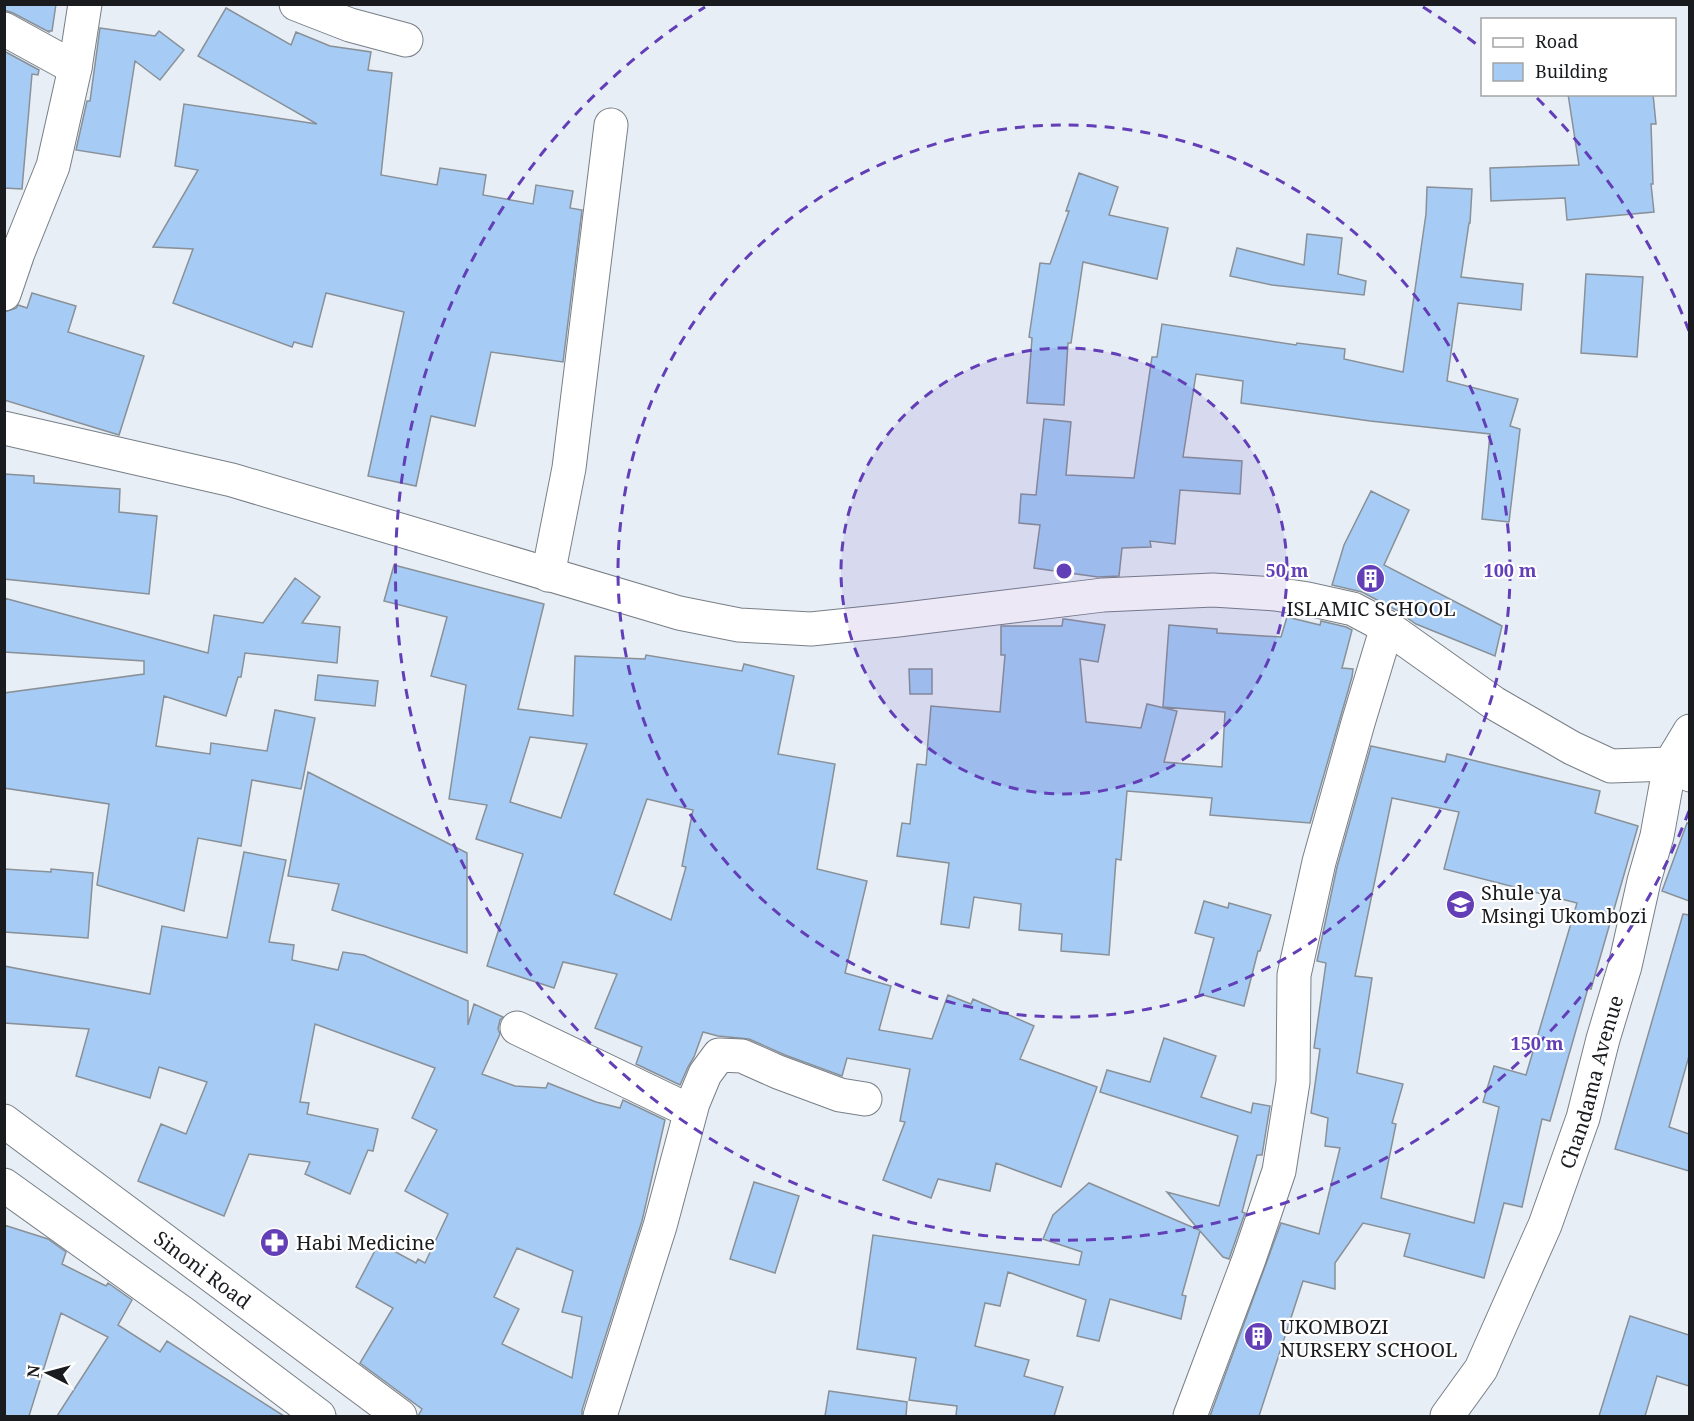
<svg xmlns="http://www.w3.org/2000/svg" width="1694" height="1421" viewBox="0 0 1694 1421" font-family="'Noto Serif',serif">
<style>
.building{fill:#a6ccf5;stroke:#899097;stroke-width:1.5;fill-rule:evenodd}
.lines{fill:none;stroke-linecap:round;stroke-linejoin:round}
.minor-casing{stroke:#787f86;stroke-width:35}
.minor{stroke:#fff;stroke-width:33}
.ring{fill:none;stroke:#623eb7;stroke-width:3;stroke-dasharray:10 8}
.labels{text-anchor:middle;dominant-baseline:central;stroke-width:4.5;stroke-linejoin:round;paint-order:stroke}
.poi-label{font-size:20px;fill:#191b1e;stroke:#fff;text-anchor:start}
.street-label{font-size:20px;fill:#191b1e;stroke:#fff}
.centre{fill:#623eb7;stroke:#fff;stroke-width:3}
.ring-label{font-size:18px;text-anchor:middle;font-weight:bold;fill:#623eb7;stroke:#fff;stroke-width:4.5;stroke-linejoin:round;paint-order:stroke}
</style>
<rect width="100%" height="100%" fill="#e7eef6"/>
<path class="building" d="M 4,4 L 56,4 L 52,31 L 49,31 L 49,32 L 13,13 L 4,10 Z
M 226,8 L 291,45 L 296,32 L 330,46 L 371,52 L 368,70 L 392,73 L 381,175 L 437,185 L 440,168 L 486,175 L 483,195 L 533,204 L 536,185 L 573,191 L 570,208 L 582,210 L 563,362 L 491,352 L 475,426 L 431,416 L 416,486 L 368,476 L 404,312 L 326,293 L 312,347 L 294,342 L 292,347 L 173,303 L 193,249 L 153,247 L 198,170 L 175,166 L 184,104 L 317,124 L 198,56 Z
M 100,28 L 155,36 L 159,31 L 184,50 L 160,80 L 135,61 L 120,157 L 76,150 L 87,101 L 90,101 Z
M 4,51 L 39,70 L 38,75 L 32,74 L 22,189 L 4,188 Z
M 1568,94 L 1653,94 L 1656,124 L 1651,124 L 1653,184 L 1651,184 L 1654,212 L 1567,220 L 1565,198 L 1491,201 L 1490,168 L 1579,165 Z
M 1079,173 L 1118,187 L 1109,215 L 1168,228 L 1157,279 L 1083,262 L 1071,343 L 1068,343 L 1064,405 L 1027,403 L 1032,338 L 1029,337 L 1040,263 L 1050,264 L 1069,211 L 1066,211 Z
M 1427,187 L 1472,189 L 1470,223 L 1469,223 L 1461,277 L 1523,284 L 1521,310 L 1458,303 L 1447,381 L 1518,399 L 1510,426 L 1520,429 L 1509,522 L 1482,519 L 1490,434 L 1370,421 L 1241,403 L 1243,381 L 1196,374 L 1183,457 L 1242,461 L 1240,494 L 1180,490 L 1175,544 L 1150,541 L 1151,547 L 1122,548 L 1119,576 L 1098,577 L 1034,568 L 1040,525 L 1019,523 L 1021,494 L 1036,495 L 1044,419 L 1071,422 L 1066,475 L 1134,478 L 1152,357 L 1157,357 L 1162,324 L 1296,345 L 1297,343 L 1345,349 L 1344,359 L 1403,372 L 1426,214 Z
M 1307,234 L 1342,238 L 1338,274 L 1366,281 L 1364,295 L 1272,285 L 1230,276 L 1237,248 L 1304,265 Z
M 1586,274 L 1643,277 L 1637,357 L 1581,353 Z
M 32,293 L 76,306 L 68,332 L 144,356 L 119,435 L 4,400 L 4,312 L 16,308 L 18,305 L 27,308 Z
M 4,474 L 34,476 L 34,483 L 120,489 L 119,512 L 157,516 L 149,594 L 4,579 Z
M 1371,491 L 1409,510 L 1384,565 L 1502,626 L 1495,656 L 1416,624 L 1396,610 L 1362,592 L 1332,585 L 1344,545 Z
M 394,565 L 544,604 L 518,709 L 573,716 L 575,656 L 645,659 L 646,655 L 742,671 L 744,664 L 794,676 L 778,754 L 835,764 L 817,869 L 867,881 L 845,973 L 891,986 L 879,1030 L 932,1039 L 948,995 L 971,1004 L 973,999 L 1034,1026 L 1020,1059 L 1097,1087 L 1061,1187 L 996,1163 L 990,1191 L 938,1179 L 931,1198 L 883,1180 L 905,1122 L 900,1121 L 910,1069 L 847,1058 L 842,1076 L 785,1055 L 749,1039 L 718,1036 L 703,1032 L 694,1057 L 688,1067 L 680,1085 L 636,1064 L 642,1047 L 595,1028 L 617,974 L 563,962 L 554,988 L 487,966 L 523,854 L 476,839 L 487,805 L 449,799 L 466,685 L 431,676 L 447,617 L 384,601 ZM 530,737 L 587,744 L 561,818 L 510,802 ZM 647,799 L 693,810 L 682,866 L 686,867 L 671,920 L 614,894 Z
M 295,578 L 320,597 L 302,623 L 340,627 L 337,663 L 245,653 L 241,677 L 238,677 L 226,716 L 164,696 L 156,746 L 210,754 L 211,743 L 267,751 L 275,710 L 315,718 L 301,789 L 252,780 L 241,846 L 198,838 L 184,911 L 97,885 L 109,804 L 4,788 L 4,693 L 144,674 L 144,661 L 4,652 L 4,598 L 208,653 L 214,615 L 263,623 Z
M 1287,617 L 1320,625 L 1321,621 L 1346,627 L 1352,630 L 1342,668 L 1353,669 L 1352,677 L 1310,823 L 1210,815 L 1212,798 L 1127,791 L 1121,860 L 1116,859 L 1109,955 L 1061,951 L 1062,934 L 1019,930 L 1021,904 L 974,897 L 969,928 L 941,924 L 949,863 L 897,856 L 902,823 L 910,824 L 917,764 L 926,765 L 931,706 L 1000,712 L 1005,655 L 1001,655 L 1001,626 L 1062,626 L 1063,619 L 1065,619 L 1105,625 L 1098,662 L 1080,659 L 1086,722 L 1141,728 L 1147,704 L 1177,711 L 1164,762 L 1222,767 L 1225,712 L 1163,707 L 1169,625 L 1217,629 L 1217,633 L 1281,637 Z
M 909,669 L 932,669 L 932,694 L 910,694 Z
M 318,675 L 378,681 L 375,706 L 315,700 Z
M 1371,746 L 1445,762 L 1447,754 L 1600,791 L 1595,813 L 1638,826 L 1591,989 L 1588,988 L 1550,1121 L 1542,1119 L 1522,1207 L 1504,1203 L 1484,1278 L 1404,1256 L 1410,1234 L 1363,1223 L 1335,1263 L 1335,1289 L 1303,1281 L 1259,1416 L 1210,1416 L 1281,1223 L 1319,1234 L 1340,1148 L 1325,1146 L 1328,1118 L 1311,1113 L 1320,1049 L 1314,1048 L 1326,963 L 1317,961 L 1337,867 ZM 1392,798 L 1459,812 L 1444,869 L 1577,903 L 1526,1075 L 1494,1066 L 1483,1102 L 1499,1107 L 1474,1223 L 1381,1198 L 1396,1124 L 1392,1123 L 1403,1084 L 1357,1073 L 1372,978 L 1355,976 Z
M 308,772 L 467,853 L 467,953 L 332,910 L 339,884 L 288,876 Z
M 1687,823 L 1689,824 L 1689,901 L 1662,891 Z
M 244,852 L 286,860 L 269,942 L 294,945 L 292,960 L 338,970 L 343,952 L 364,955 L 468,1001 L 468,1025 L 474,1004 L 503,1017 L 500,1020 L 498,1029 L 500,1034 L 482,1074 L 515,1086 L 546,1088 L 548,1083 L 596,1102 L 620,1108 L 623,1100 L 665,1120 L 642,1221 L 582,1410 L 582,1416 L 418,1416 L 422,1409 L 360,1363 L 393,1308 L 356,1287 L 379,1243 L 416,1263 L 418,1259 L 425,1263 L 448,1214 L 405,1191 L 437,1130 L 412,1118 L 435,1068 L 315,1024 L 300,1102 L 309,1103 L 307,1114 L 378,1129 L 373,1151 L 368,1150 L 350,1194 L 305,1174 L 310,1162 L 249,1154 L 224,1216 L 138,1181 L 161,1124 L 186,1134 L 207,1082 L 159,1067 L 150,1098 L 76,1076 L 89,1029 L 4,1023 L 4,966 L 150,994 L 162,926 L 227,938 ZM 517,1248 L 573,1271 L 562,1312 L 582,1317 L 572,1378 L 502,1344 L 519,1309 L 494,1297 Z
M 4,869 L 51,872 L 51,869 L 93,873 L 88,938 L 4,932 Z
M 1204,901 L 1228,908 L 1229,903 L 1271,915 L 1260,951 L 1258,951 L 1244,1006 L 1199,994 L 1214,938 L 1195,933 Z
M 1683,914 L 1689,915 L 1689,1056 L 1669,1127 L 1689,1134 L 1689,1171 L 1615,1149 Z
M 1164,1038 L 1216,1056 L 1201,1097 L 1251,1113 L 1253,1103 L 1270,1106 L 1262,1155 L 1257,1155 L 1242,1212 L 1245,1213 L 1229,1259 L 1223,1257 L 1200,1231 L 1182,1295 L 1186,1296 L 1181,1319 L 1110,1299 L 1099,1341 L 1077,1336 L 1086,1300 L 1008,1272 L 1000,1306 L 985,1303 L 975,1346 L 1029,1360 L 1024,1376 L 1063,1387 L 1054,1416 L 956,1416 L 957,1406 L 909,1400 L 916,1358 L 857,1349 L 873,1235 L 1079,1265 L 1082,1252 L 1043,1239 L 1053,1215 L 1089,1183 L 1199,1230 L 1167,1192 L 1219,1206 L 1238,1136 L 1100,1092 L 1107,1070 L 1150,1082 Z
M 754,1182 L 799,1196 L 775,1273 L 730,1259 Z
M 4,1225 L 48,1239 L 66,1252 L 62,1264 L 106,1286 L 108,1283 L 132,1300 L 118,1325 L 160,1352 L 167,1341 L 284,1416 L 57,1416 L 108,1337 L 61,1313 L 29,1416 L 4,1416 Z
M 1630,1316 L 1689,1335 L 1689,1386 L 1657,1376 L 1645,1416 L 1599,1416 Z
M 829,1391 L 907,1402 L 906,1416 L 825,1416 Z"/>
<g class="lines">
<defs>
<g id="minor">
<path d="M 296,4 L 350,25 L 406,40"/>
<path d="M 4,29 L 75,68"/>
<path d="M 4,294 L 18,253 L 53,166 L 75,68 L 85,4"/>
<path d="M 4,428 L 232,480 L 679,613 L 739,625 L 811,629 L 898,620 L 1103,595 L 1213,590 L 1275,594 L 1308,599 L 1353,609 L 1387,627 L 1494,703 L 1572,748 L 1611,766 L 1670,764 L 1690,775"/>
<path d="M 548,575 L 569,468 L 611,125"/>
<path d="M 517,1028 L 690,1111"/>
<path id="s1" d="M 4,1121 L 400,1416"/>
<path d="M 4,1185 L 184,1314 L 319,1416"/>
<path d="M 600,1416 L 660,1226 L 693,1103 L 705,1074 L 719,1055 L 742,1056 L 778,1072 L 840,1095 L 865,1099"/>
<path d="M 1190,1416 L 1249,1259 L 1279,1171 L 1293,1082 L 1294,975 L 1319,862 L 1358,723 L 1387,627"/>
<path id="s2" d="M 1447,1416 L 1481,1369 L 1545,1225 L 1583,1118 L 1603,1039 L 1625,966 L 1644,881 L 1657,836 L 1670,764 L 1690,731"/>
</g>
</defs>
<use href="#minor" class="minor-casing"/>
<use href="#minor" class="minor"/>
</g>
<circle cx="1064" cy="571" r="223" fill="#623eb7" fill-opacity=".12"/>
<g class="ring">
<circle cx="1064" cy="571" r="223"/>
<circle cx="1064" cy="571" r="446"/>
<path d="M1689 811A669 669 0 1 1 705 7M1423 7A669 669 0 0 1 1480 47M1537 98A669 669 0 0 1 1689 331"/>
</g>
<defs>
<symbol id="building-disc" viewBox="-11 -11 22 22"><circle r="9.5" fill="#623eb7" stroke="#fff"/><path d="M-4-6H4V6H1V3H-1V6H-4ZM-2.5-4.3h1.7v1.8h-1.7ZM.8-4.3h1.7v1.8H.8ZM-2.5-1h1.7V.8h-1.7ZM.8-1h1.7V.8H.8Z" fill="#fff"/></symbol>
<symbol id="school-disc" viewBox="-11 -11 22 22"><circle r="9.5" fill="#623eb7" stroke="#fff"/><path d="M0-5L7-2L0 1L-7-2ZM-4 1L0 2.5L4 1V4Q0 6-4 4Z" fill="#fff"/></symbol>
<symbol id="pharmacy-disc" viewBox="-11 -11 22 22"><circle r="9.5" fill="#623eb7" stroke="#fff"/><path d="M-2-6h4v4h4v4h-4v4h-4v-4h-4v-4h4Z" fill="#fff"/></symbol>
</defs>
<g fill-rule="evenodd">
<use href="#building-disc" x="1354" y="562" width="33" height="33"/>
<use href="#school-disc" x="1444" y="888" width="33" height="33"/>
<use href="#pharmacy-disc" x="258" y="1226" width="33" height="33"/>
<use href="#building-disc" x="1242" y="1320" width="33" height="33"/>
</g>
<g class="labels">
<g class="poi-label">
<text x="1371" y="608" text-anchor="middle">ISLAMIC SCHOOL</text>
<text x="1481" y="892">Shule ya<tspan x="1481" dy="23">Msingi Ukombozi</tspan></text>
<text x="296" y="1242">Habi Medicine</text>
<text x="1280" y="1326">UKOMBOZI<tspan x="1280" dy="23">NURSERY SCHOOL</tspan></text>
</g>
<g class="street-label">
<text stroke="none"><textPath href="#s2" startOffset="366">Chandama Avenue</textPath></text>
<text stroke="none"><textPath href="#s1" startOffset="248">Sinoni Road</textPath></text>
</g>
</g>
<circle cx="1064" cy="571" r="9" class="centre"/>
<g class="ring-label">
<text x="1287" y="577">50 m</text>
<text x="1510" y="577">100 m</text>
<text x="1537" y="1050">150 m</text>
</g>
<rect width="1694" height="1421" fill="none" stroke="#191b1e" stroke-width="12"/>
<rect x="1481" y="18" width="195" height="78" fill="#ffffff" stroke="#a3a4a5" stroke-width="1.5"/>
<rect x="1493" y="38" width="30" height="9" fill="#ffffff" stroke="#a3a4a5" stroke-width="1.5"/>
<text x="1535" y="48" font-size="18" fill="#191b1e">Road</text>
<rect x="1493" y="63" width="30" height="18" fill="#a6ccf5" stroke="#a3a4a5" stroke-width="1.5"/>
<text x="1535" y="78" font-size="18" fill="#191b1e">Building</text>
<g transform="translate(48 1373) rotate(276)" stroke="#ffffff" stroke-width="4.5" paint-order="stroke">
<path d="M0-4.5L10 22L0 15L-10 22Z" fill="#191b1e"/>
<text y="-9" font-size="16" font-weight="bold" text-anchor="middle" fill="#191b1e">N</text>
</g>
</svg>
